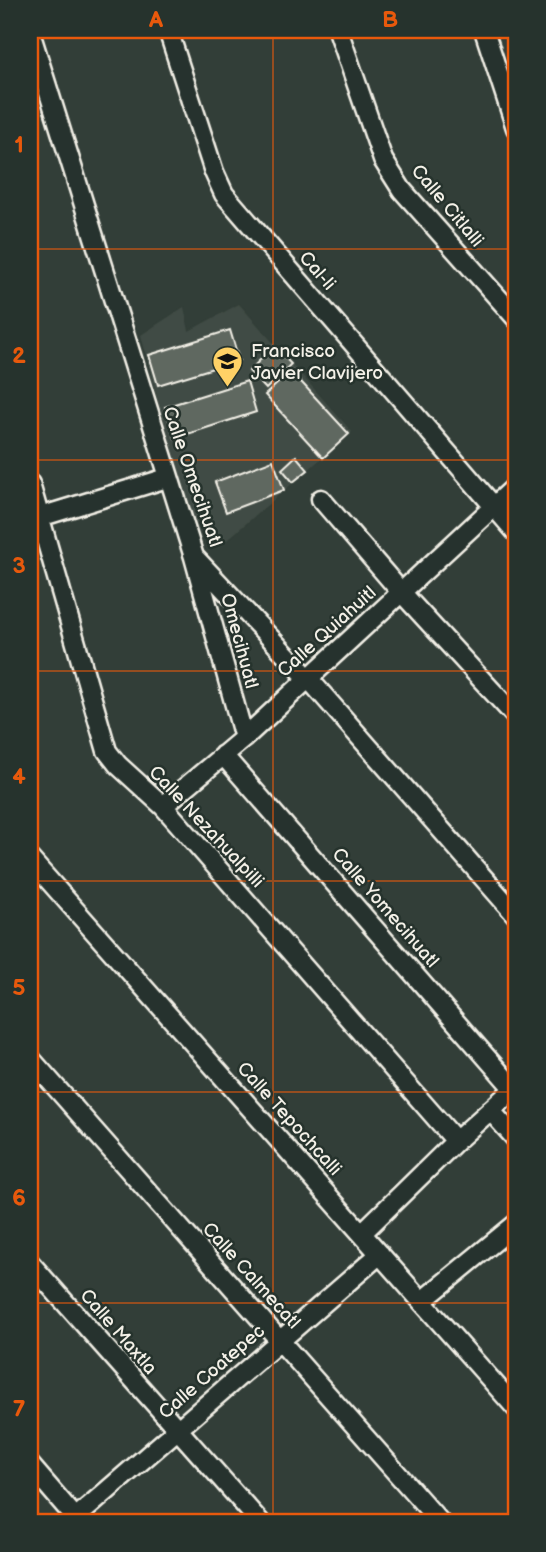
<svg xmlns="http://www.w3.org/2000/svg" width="546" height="1552" viewBox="0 0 546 1552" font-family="'Balsamiq Sans',sans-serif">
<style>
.built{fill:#404b44}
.building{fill:#5f6861;stroke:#f4f1e8;stroke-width:2}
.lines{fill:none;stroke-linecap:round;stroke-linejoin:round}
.street-casing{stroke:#f4f1e8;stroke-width:23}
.street{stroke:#26332d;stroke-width:18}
.grid{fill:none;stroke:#e8590c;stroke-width:2;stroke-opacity:0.55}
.labels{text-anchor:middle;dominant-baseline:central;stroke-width:5;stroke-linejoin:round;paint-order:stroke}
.street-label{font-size:19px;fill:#f4f1e8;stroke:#26332d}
.poi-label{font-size:19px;fill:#f4f1e8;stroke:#26332d;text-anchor:start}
.neatline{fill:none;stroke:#e8590c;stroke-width:2.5}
.grid-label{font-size:23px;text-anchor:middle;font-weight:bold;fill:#e8590c}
</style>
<rect width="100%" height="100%" fill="#323e38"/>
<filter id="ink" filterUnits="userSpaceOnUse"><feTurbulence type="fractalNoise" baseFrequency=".0143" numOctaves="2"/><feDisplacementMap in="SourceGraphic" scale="14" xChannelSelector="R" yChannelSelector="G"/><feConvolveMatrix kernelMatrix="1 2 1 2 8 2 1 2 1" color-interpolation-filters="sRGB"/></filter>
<g filter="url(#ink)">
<path class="built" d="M 239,304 L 352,432 L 221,545 L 186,511 L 141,335 L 184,307 L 189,331 Z"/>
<path class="building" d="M 230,330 L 239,360 L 158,385 L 149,355 Z
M 274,346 L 291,364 L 266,389 L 249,371 Z
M 291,371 L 349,434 L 323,458 L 265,395 Z
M 247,381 L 256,412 L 175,438 L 165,407 Z
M 296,456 L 308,470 L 293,482 L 282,469 Z
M 273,460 L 284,490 L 226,512 L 215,482 Z"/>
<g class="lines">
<defs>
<path id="street" d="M 168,30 L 214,172 L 224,194 L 516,532
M 338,30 L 383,160 L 402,190 L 516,318
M 484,30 L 516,128
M 30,32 L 194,557 L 244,738
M 30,484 L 107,751 L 118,765 L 163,806 L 456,1141
M 321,499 L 402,593 L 516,717
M 30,520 L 167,478
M 196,559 L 308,678 L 516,915
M 223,755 L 514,1089
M 163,806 L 244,738 L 516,486
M 30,859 L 516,1408
M 30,1058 L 440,1522
M 490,1110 L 516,1139
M 362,1233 L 456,1141 L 516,1087
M 30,1263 L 260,1522
M 422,1301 L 516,1224
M 30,1465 L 79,1522
M 71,1522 L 380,1254"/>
</defs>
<use href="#street" class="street-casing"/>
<use href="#street" class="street"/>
</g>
</g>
<path class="grid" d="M 273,30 L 273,1522M 30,249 L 516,249M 30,460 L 516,460M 30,671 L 516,671M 30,881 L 516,881M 30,1092 L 516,1092M 30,1303 L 516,1303"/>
<defs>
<symbol id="school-pin" viewBox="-11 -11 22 30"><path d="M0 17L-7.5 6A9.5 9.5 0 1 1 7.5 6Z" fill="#ffd166" stroke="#26332d"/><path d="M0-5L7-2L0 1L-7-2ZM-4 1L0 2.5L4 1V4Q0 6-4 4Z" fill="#111"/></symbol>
</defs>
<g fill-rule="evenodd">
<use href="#school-pin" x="210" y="344" width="35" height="47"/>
</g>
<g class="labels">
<g class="street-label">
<text transform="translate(447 206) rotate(50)">Calle Citlalli</text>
<text transform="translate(317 271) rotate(49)">Cal-li</text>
<text transform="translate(192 477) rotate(71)">Calle Omecihuatl</text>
<text transform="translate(327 632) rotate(-42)">Calle Quiahuitl</text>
<text transform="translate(239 641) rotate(75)">Omecihuatl</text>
<text transform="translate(206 827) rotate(47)">Calle Nezahualpilli</text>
<text transform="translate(385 908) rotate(49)">Calle Yomecihuatl</text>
<text transform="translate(289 1119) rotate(48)">Calle Tepochcalli</text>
<text transform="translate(251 1276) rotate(48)">Calle Calmecatl</text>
<text transform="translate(118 1332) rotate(49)">Calle Maxtla</text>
<text transform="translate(212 1372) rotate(-41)">Calle Coatepec</text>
</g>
<g class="poi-label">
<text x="251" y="351">Francisco<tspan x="251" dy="22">Javier Clavijero</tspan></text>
</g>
</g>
<rect width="546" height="1552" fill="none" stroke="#26332d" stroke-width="77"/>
<rect x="38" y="38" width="470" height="1476" class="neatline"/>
<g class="grid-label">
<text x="156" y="27">A</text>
<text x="390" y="27">B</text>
<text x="19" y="152">1</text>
<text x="19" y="363">2</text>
<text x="19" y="573">3</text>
<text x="19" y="784">4</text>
<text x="19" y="995">5</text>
<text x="19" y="1205">6</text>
<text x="19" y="1416">7</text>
</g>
</svg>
